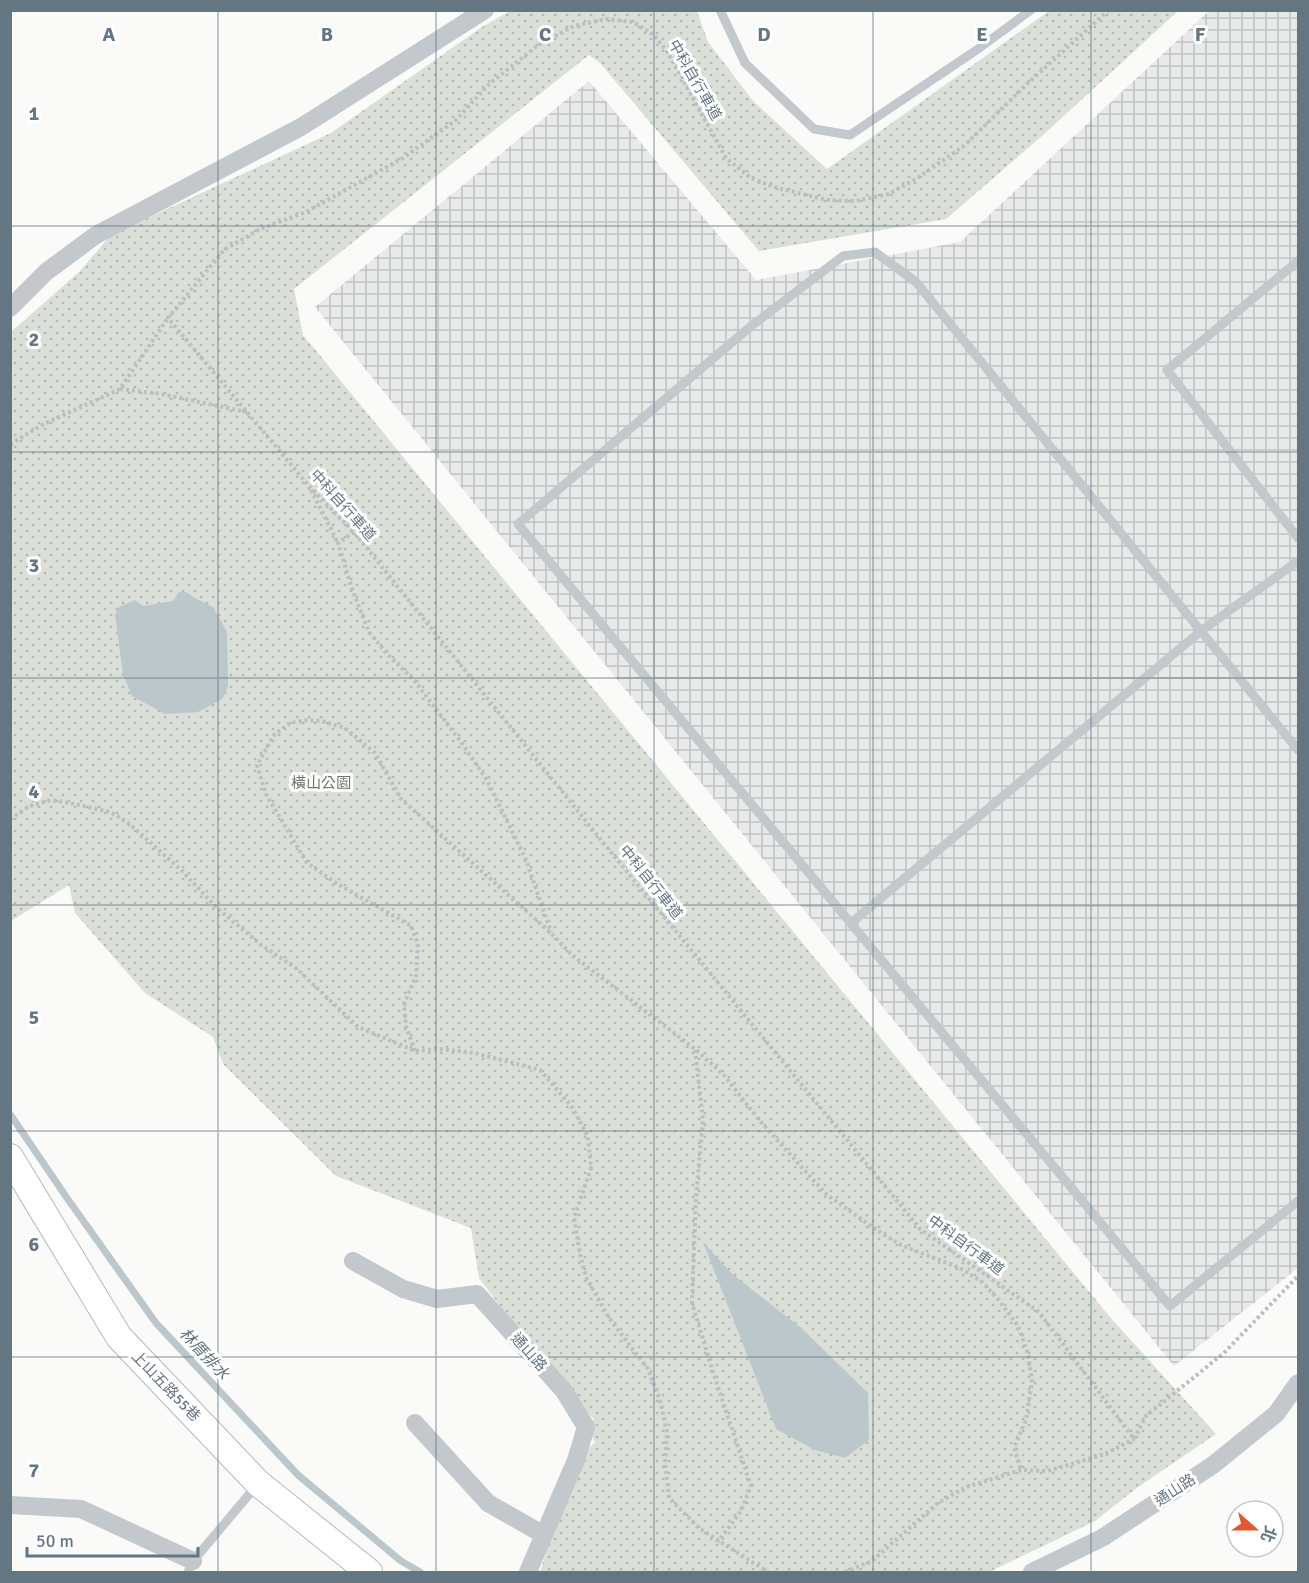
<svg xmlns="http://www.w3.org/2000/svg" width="1309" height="1583" viewBox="0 0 1309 1583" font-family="Signika,'Noto Sans TC',sans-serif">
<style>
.industrial{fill:url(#industrial-grid)}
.park{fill:url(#park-dots)}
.water{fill:#bbc7cb}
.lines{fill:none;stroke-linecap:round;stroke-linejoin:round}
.stream{stroke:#bbc7cb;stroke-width:7}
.secondary-casing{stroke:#b3babf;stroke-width:28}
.path{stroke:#bbbfc2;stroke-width:4;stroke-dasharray:3 3;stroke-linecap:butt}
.lane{stroke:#c3c8cc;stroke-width:9}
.street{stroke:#c3c8cc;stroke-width:18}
.secondary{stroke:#fff;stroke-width:26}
.grid{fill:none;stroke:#657683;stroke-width:1.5;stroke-opacity:0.55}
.labels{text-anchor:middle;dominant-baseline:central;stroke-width:6;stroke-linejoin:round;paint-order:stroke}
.street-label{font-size:15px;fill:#657683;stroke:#fff}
.park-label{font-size:15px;fill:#687a64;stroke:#fff}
.water-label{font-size:16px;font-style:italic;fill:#60757c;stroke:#fff}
.grid-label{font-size:20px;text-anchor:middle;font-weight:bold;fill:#657683;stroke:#fff;stroke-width:6;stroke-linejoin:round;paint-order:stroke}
</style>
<defs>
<pattern id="industrial-grid" width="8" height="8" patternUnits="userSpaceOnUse" patternTransform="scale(1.5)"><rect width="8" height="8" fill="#e8e9e9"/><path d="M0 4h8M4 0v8" fill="none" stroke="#c0c1c2"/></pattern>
<pattern id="park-dots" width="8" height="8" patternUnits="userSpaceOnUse" patternTransform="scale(1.5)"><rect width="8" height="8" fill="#dadfd7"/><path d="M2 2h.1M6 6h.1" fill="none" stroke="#b4b9b4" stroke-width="1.8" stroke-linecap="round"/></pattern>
</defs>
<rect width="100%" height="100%" fill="#fafaf8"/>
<path class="industrial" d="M 1209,11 L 1298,11 L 1298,1268 L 1174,1366 L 315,307 L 589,81 L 756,280 L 960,242 Z"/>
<path class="park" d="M 510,11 L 697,11 L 708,42 L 753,101 L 827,169 L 1049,11 L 1178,11 L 1042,136 L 946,219 L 759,251 L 600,63 L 589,55 L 294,289 L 303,335 L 1109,1316 L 1216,1434 L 1138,1487 L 1095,1521 L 989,1572 L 540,1572 L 576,1460 L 595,1442 L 586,1427 L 594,1419 L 564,1391 L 479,1278 L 471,1228 L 336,1176 L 223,1064 L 213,1037 L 145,993 L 75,913 L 69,885 L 11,921 L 11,332 L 79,272 L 111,235 L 331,133 L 482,27 Z"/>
<path class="water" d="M 179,592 L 186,592 L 195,598 L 213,607 L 227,632 L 228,687 L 222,699 L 198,712 L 165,714 L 132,696 L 123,674 L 115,615 L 119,607 L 135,600 L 143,606 L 173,601 Z
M 703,1242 L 732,1274 L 800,1327 L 868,1393 L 869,1440 L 845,1458 L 815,1450 L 776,1429 Z"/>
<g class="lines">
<path class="stream" d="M 10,1114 L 67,1198 L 156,1323 L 298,1475 L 401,1561 L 420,1572"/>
<defs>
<path id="secondary" d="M 10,1157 L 119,1337 L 258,1483 L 369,1572"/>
</defs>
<use href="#secondary" class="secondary-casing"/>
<path class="path" d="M 1109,10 L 1029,82 L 965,145 L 919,177 L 889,194 L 855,201 L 827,200 L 774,187 L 751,178 L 726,158 L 668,53 L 654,35 L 633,22 L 606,19 L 574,26 L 537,46 L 488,85 L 456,120 L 403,158 L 306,212 L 260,229 L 224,250 L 168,318 L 309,486 L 354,532 L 601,840 L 920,1229 L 1039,1312 L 1134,1439 L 1146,1416 L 1224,1353 L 1298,1276
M 120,389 L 161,394 L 247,412
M 10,444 L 44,424 L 120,389 L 168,318
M 311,490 L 338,543
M 354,532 L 338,543 L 352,589 L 369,632 L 388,655 L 414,680 L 461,742 L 487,780 L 526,860 L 551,932
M 10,819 L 30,806 L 51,800 L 70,803 L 110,812 L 127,822 L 141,834 L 181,870 L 217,908 L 260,944 L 297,969 L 358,1027 L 415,1051 L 440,1049 L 475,1053 L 540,1070 L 572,1107 L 588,1137 L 591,1168 L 574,1218 L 580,1254 L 586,1277 L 609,1318 L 648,1369 L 660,1400 L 667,1432 L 665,1463 L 669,1498 L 700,1529 L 768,1572
M 695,1050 L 703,1120 L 696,1197 L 692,1303 L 713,1372 L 751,1486 L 741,1511 L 718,1542
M 415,1051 L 406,1026 L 404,1004 L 416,976 L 418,944 L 411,926 L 336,883 L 307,863 L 266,794 L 257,765 L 274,735 L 290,723 L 308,720 L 322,721 L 345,728 L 375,753 L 401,799 L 551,933 L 572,955 L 695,1049 L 723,1074 L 760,1121 L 826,1194 L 881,1233 L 903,1246 L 960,1268 L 982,1282 L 997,1298 L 1018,1326 L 1028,1354 L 1032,1381 L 1026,1420 L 1014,1447 L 1021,1470
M 845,1572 L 872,1561 L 938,1503 L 966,1487 L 1021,1470 L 1048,1471 L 1105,1454 L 1134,1439"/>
<path class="lane" d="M 720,10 L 745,63 L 814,129 L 850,135 L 978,49 L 1031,10
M 1298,261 L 1167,370 L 1298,538
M 1298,750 L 916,282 L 875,252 L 843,256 L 750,327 L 518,524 L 1170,1306 L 1298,1201
M 851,923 L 1201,631 L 1298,561
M 188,1572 L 193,1561 L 257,1485"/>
<path class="street" d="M 10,308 L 46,272 L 96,235 L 301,127 L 485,10
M 353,1261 L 403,1289 L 437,1299 L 477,1294 L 564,1391 L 586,1427 L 576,1460 L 528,1572
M 415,1423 L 488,1503 L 544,1535
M 10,1505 L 81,1509 L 193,1561
M 1032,1572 L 1102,1538 L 1213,1465 L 1276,1414 L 1298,1383"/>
<use href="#secondary" class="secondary"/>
</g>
<path class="grid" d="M 218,10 L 218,1572M 436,10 L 436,1572M 654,10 L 654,1572M 873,10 L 873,1572M 1091,10 L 1091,1572M 10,226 L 1298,226M 10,452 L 1298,452M 10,678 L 1298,678M 10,905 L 1298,905M 10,1131 L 1298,1131M 10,1357 L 1298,1357"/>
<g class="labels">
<g class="street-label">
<text transform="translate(695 80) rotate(60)">中科自行車道</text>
<text transform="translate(343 505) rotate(48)">中科自行車道</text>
<text transform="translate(651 882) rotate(51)">中科自行車道</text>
<text transform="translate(966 1245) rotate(36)">中科自行車道</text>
<text transform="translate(529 1352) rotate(48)">通山路</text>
<text transform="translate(166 1386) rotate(46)">上山五路55巷</text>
<text transform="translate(1175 1490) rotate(-33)">通山路</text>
</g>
<g class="park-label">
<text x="321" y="783">橫山公園</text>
</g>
<g class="water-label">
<text transform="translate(204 1354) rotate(47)">林厝排水</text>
</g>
</g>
<g class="grid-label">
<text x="109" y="41">A</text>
<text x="327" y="41">B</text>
<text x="545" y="41">C</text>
<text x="764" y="41">D</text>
<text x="982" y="41">E</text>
<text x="1200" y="41">F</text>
<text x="34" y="120">1</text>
<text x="34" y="346">2</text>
<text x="34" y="572">3</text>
<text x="34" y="798">4</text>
<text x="34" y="1024">5</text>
<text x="34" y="1251">6</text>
<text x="34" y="1477">7</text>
</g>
<rect width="1309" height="1583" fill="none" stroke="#657683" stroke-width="24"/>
<g transform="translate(1255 1529) rotate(111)"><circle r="28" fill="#ffffff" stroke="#c1c8cd" stroke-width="1.5"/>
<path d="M0-4.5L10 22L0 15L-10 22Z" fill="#e4572e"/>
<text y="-9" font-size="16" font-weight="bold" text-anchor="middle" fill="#657683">北</text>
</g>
<path d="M27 1547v9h171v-9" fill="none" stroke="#657683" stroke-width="3"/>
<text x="36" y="1547" font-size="18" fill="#657683" stroke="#ffffff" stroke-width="4.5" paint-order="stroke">50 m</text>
</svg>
